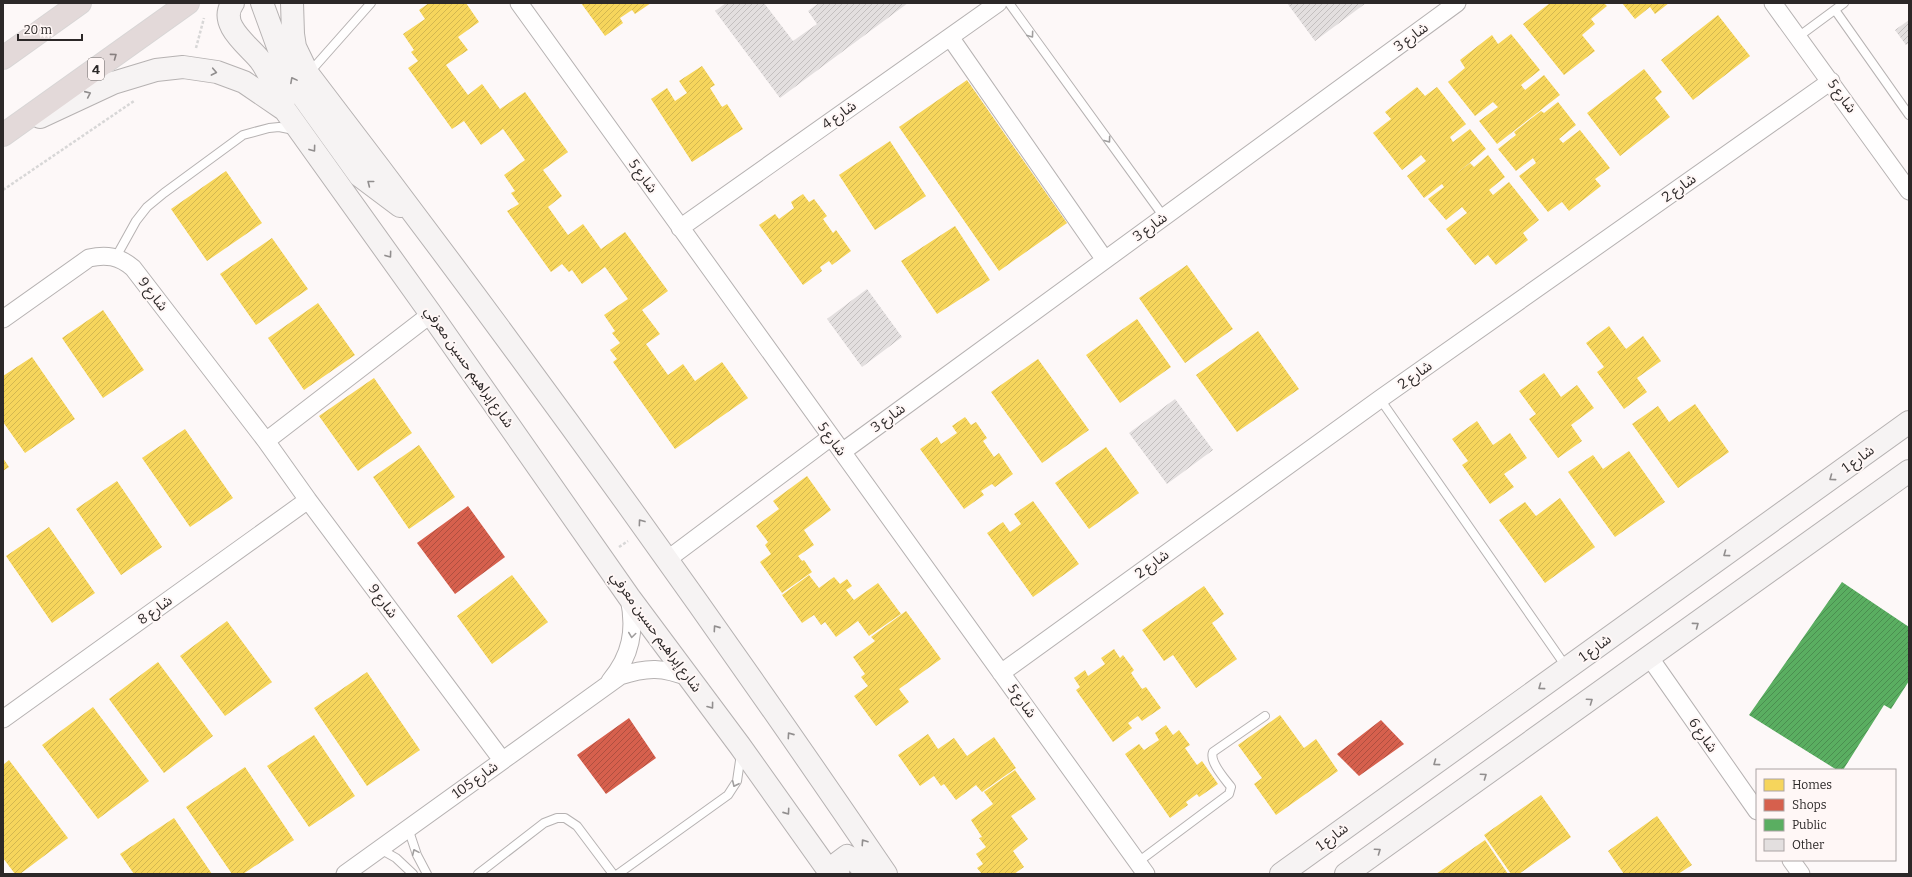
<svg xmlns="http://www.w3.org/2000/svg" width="1912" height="877" viewBox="0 0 1912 877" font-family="Bitter,'Noto Sans Arabic',serif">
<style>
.homes{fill:url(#homes-hatch)}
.shops{fill:url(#shops-hatch)}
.public{fill:url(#public-hatch)}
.building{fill:url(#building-hatch)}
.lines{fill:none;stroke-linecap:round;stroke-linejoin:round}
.lane-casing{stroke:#b6b2b2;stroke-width:10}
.street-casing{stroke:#b6b2b2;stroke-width:19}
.secondary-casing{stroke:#b6b2b2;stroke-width:24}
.highway-casing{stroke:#d8d6d6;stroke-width:24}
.path{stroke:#d8d7d7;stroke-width:2.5;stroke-dasharray:3 2;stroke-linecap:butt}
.lane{stroke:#fffefe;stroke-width:8}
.street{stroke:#fffefe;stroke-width:17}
.secondary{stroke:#f6f3f3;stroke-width:22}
.highway{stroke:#e3d9d9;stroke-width:22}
.oneway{stroke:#a09e9e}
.oneway2{stroke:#888080}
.oneway3{stroke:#918e8e}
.labels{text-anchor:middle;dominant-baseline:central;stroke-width:4;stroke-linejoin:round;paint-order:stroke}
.shield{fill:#fff7f6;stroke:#6b6666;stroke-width:1}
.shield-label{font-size:13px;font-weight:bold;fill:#2c2828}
.street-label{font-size:14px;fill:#2c2828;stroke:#fff7f6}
</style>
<defs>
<pattern id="homes-hatch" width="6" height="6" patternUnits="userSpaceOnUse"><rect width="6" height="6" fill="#f6d55c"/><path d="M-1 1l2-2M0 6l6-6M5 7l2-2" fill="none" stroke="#d3b750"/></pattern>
<pattern id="shops-hatch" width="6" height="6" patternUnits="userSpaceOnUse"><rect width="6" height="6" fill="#d6604d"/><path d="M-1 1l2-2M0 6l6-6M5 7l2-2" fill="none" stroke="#ae4f40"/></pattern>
<pattern id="public-hatch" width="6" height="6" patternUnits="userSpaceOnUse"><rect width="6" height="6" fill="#5aae61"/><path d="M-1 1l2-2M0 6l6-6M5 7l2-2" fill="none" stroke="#4b8e50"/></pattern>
<pattern id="building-hatch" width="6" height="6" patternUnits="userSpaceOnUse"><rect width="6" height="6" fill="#e3dfdf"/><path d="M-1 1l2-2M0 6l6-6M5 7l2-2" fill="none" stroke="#c3bfbf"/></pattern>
</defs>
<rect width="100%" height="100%" fill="#fdf8f8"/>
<path class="homes" d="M 429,3 L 466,3 L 479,22 L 458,37 L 468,50 L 446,65 L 468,95 L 482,84 L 500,109 L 525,92 L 568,152 L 543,170 L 562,196 L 548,207 L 568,235 L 583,224 L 601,249 L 625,232 L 668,291 L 642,310 L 660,334 L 646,344 L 668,375 L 683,364 L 695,381 L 722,362 L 748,398 L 675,449 L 613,362 L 617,359 L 610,350 L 620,343 L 612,333 L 615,331 L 604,315 L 628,299 L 605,267 L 582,284 L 572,270 L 569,272 L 562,264 L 551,272 L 507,211 L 519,204 L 511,193 L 515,191 L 504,175 L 525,160 L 503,129 L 481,145 L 464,121 L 452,129 L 408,68 L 418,61 L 411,52 L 414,50 L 403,34 L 425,19 L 419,10 Z
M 581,3 L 651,3 L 635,14 L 632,10 L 620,18 L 623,23 L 605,36 Z
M 1550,3 L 1604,3 L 1607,6 L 1591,19 L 1595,24 L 1582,35 L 1595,51 L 1564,75 L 1523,24 Z
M 1622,3 L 1669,3 L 1655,14 L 1650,7 L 1635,19 Z
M 1718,15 L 1750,56 L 1693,100 L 1661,60 Z
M 1511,34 L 1540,70 L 1521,85 L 1525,90 L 1544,75 L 1560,95 L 1497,144 L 1479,121 L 1498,107 L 1493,102 L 1475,116 L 1448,82 L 1465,68 L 1460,60 L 1492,35 L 1498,44 Z
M 702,66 L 715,85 L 710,88 L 722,107 L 727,104 L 743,129 L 692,162 L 651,99 L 667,88 L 675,101 L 687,93 L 679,81 Z
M 1644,69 L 1662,92 L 1655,98 L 1670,117 L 1620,156 L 1587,113 Z
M 967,80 L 1067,223 L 999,271 L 899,127 Z
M 1417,87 L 1425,96 L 1437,87 L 1466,124 L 1450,137 L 1453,142 L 1470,129 L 1486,149 L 1455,175 L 1470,163 L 1474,167 L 1488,155 L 1505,177 L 1489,190 L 1493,195 L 1509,182 L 1539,220 L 1523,233 L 1528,240 L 1496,265 L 1488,255 L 1475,265 L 1446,229 L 1467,213 L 1462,207 L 1446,220 L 1428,199 L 1444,187 L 1442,184 L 1424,198 L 1407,176 L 1426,161 L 1421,155 L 1402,170 L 1373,133 L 1391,119 L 1385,112 Z
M 1558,102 L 1576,125 L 1559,139 L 1563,143 L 1580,130 L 1610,168 L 1595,179 L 1601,186 L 1569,211 L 1562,202 L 1548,212 L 1519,176 L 1536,163 L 1533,158 L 1516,171 L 1498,149 L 1516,135 L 1514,132 L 1541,111 L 1544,113 Z
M 890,141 L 926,196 L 875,230 L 839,175 Z
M 226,171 L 262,223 L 207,261 L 171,209 Z
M 803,194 L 809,202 L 814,199 L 827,216 L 823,219 L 833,233 L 836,230 L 851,251 L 832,265 L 829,261 L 820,267 L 822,271 L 803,285 L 759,225 L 775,214 L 779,219 L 794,208 L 791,202 Z
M 955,226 L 990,280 L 937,314 L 901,261 Z
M 272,238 L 308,289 L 256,325 L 220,274 Z
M 1187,265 L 1233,329 L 1185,363 L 1139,298 Z
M 318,303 L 355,355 L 304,390 L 268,338 Z
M 103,310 L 144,370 L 103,398 L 62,338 Z
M 1137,319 L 1171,367 L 1120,403 L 1086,355 Z
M 1609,326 L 1626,349 L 1643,336 L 1661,361 L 1637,378 L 1647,392 L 1624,409 L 1597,372 L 1604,367 L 1586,343 Z
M 1258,331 L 1299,389 L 1237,432 L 1196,375 Z
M 32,357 L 75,419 L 25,453 L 3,422 L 3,376 Z
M 1038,359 L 1089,430 L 1042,463 L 991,392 Z
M 1544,373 L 1561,397 L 1577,385 L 1594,408 L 1571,425 L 1582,441 L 1558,458 L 1529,419 L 1536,414 L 1519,391 Z
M 374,378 L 412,433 L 358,471 L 319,416 Z
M 1695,404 L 1729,452 L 1678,488 L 1632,424 L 1658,406 L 1669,422 Z
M 965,417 L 971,425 L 976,422 L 987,438 L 983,441 L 994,457 L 999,453 L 1013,474 L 995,487 L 992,484 L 981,491 L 984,495 L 964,509 L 920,449 L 937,437 L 941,444 L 957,433 L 952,426 Z
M 1477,421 L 1493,445 L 1510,433 L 1527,458 L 1504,474 L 1514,487 L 1490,504 L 1462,465 L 1468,461 L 1452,439 Z
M 185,429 L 233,498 L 190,527 L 142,458 Z
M 419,445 L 455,497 L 409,529 L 373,477 Z
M 1106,447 L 1139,493 L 1089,529 L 1055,483 Z
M 1629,451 L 1665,502 L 1615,537 L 1568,472 L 1593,455 L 1603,469 Z
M 3,458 L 9,467 L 3,471 Z
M 807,476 L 831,510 L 804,530 L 814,545 L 798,556 L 802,561 L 804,560 L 812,572 L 782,593 L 760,562 L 771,554 L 765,545 L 768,542 L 756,526 L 779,509 L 773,501 Z
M 117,481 L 162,547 L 121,575 L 76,509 Z
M 1560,498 L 1595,547 L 1545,583 L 1499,520 L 1525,502 L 1536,516 Z
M 1033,501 L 1079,564 L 1033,597 L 987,533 L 1003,522 L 1010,532 L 1021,524 L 1014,514 Z
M 49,527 L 95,593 L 52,623 L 6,556 Z
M 512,575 L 548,622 L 492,664 L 457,616 Z
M 809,575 L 819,588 L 834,577 L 840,584 L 847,579 L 852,586 L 846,590 L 854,600 L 878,583 L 901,614 L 869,636 L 858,621 L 836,637 L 825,622 L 821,625 L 814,615 L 802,623 L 782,595 Z
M 1204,586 L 1224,614 L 1212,623 L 1237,659 L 1196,688 L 1173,655 L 1164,661 L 1142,630 Z
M 906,611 L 941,659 L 899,689 L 909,702 L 876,726 L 854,696 L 868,686 L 861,677 L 865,674 L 853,657 L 875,641 L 871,637 Z
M 227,621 L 272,682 L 225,716 L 180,656 Z
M 1114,649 L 1120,658 L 1123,655 L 1134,670 L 1131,673 L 1142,689 L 1146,687 L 1161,708 L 1142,721 L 1138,716 L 1128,723 L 1132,728 L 1113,742 L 1076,690 L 1080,687 L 1074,678 L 1085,670 L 1088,676 L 1105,664 L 1101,658 Z
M 158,662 L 213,736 L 164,773 L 109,699 Z
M 367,672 L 420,750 L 367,786 L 314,708 Z
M 93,707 L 149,781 L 98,819 L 42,745 Z
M 1280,715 L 1304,748 L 1316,739 L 1338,771 L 1276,815 L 1254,784 L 1262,778 L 1238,745 Z
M 1166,725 L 1173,735 L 1179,730 L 1190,745 L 1185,748 L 1197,765 L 1202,761 L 1218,784 L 1199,797 L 1197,794 L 1186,802 L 1188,805 L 1170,818 L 1125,754 L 1139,744 L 1144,750 L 1159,740 L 1155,733 Z
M 928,734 L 938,749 L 954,738 L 967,756 L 994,737 L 1016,768 L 982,792 L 976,785 L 956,800 L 944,784 L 941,786 L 934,776 L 920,786 L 898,755 Z
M 314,735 L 355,796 L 309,827 L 267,766 Z
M 9,760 L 68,838 L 20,874 L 15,874 L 3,858 L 3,765 Z
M 245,767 L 294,840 L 243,874 L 232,874 L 186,807 Z
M 1015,770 L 1036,799 L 1011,816 L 1028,839 L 1013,851 L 1024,867 L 1014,874 L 982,874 L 977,868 L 983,864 L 976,854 L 986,847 L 979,838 L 982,837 L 971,820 L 993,804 L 984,792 Z
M 1541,795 L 1571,837 L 1519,874 L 1511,874 L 1484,835 Z
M 1657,816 L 1692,865 L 1678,874 L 1624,874 L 1608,851 Z
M 174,818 L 212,874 L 134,874 L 120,854 Z
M 1485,840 L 1508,874 L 1436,874 Z"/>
<path class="shops" d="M 468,506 L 505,557 L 455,594 L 417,543 Z
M 629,718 L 656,758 L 606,794 L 577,755 Z
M 1381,720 L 1404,744 L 1359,776 L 1337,754 Z"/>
<path class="public" d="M 1842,582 L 1909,627 L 1909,681 L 1891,709 L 1884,705 L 1843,770 L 1837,770 L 1749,715 Z"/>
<path class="building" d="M 726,3 L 764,3 L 793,41 L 817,24 L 808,11 L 819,3 L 908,3 L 780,98 L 715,11 Z
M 1287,3 L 1366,3 L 1315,41 Z
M 1909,20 L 1909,43 L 1906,45 L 1895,30 Z
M 867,289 L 902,337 L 862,367 L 827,319 Z
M 1175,399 L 1213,450 L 1167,484 L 1129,433 Z"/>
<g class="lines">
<defs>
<path id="lane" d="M 1009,3 L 1164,217
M 1835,10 L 1909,115
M 1798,37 L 1844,3
M 309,73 L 371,3
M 116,257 L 136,221 L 147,207 L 164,193 L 243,135 L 269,128 L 279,127 L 294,130
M 1380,399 L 1567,668
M 408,828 L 417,855 L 427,874
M 380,849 L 396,858 L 413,874
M 1138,862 L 1229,794 L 1231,787 C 1225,779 1209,762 1213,752 L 1265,716
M 478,874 L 544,823 L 557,818 L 565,818 L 577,826 L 613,874
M 618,874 L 728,795 L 737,781 L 741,754"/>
<path id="street" d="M 519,3 L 1146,874
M 1773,3 L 1909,191
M 950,37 L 1105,260
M 680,228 L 998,3
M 3,319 L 89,258 C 106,254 119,256 133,268 L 266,441 L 308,500 L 502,760
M 266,441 L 431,314
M 842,452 L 1457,3
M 668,559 L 831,437
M 1650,658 L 1757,811
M 1001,673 L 1380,399 L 1831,81
M 610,681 C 631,656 636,630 629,598
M 3,719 L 308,500
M 1791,860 L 1801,874
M 345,874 L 620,676 C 647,667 663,667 690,678"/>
<path id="secondary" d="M 233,3 C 217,24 249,46 260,60 C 271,75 278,93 285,110
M 262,3 L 285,66 L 299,91 L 360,176 L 400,206
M 292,3 L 293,34 L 295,47 L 308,74 C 508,335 701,602 886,874
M 40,117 L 113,83 L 156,70 L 183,67 L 217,72 L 244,82 L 285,110 L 431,314 L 629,597 L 740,746 L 831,874
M 838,874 L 839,862 L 847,856 L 855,860 L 867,874
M 1281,874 L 1909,422
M 1346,874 L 1909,471"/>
<path id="highway" d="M 3,58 L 80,3
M 3,135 L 188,3"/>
</defs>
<use href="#lane" class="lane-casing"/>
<use href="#street" class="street-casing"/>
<use href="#secondary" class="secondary-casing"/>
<use href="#highway" class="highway-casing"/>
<path class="path" d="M 196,48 L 204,18
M 3,190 L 134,101
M 619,547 L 628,541"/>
<use href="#lane" class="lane"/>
<use href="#street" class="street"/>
<use href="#secondary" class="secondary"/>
<use href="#highway" class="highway"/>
</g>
<defs><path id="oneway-chevron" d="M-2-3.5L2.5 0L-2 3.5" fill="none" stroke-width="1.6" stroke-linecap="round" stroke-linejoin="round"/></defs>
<g class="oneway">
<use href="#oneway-chevron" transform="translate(1031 35) rotate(54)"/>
<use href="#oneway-chevron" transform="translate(1108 140) rotate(54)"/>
<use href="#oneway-chevron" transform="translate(632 635) rotate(98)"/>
<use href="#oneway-chevron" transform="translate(735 784) rotate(115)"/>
<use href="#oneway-chevron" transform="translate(415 852) rotate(-114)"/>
</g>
<use class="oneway2" href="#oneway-chevron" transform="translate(114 56) rotate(-36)"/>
<g class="oneway3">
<use href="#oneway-chevron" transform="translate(214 72) rotate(11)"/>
<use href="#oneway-chevron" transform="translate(293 80) rotate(-118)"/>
<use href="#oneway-chevron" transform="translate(88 94) rotate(-24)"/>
<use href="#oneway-chevron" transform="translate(313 149) rotate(54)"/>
<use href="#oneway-chevron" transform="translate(370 183) rotate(-142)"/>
<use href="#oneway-chevron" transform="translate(389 255) rotate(54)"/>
<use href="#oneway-chevron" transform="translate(1832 478) rotate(144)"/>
<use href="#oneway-chevron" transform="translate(641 522) rotate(-126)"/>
<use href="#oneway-chevron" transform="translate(1726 554) rotate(144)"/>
<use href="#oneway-chevron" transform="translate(1696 625) rotate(-36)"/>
<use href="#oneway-chevron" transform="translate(716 628) rotate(-125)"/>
<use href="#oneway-chevron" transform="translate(1541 687) rotate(144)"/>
<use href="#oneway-chevron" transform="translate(1590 701) rotate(-35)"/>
<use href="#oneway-chevron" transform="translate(711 706) rotate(53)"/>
<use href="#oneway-chevron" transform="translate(790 735) rotate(-125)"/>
<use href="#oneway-chevron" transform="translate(1436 763) rotate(144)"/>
<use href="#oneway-chevron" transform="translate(1484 776) rotate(-35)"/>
<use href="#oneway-chevron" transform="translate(787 812) rotate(55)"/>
<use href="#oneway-chevron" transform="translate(864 842) rotate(-124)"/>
<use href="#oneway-chevron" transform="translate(1378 851) rotate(-35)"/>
</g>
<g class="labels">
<rect class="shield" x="88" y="58" width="16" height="22" rx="3"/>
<g class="shield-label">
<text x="96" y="69">4</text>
</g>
<g class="street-label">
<text transform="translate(1411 37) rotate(-36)">شارع 3</text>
<text transform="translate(1842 96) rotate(54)">شارع 5</text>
<text transform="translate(839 115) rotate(-35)">شارع 4</text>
<text transform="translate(643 176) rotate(54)">شارع 5</text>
<text transform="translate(1679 188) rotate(-35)">شارع 2</text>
<text transform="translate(1150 227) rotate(-36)">شارع 3</text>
<text transform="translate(153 294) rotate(52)">شارع 9</text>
<text transform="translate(469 367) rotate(55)">شارع إبراهيم حسين معرفي</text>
<text transform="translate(1415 375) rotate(-35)">شارع 2</text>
<text transform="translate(888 418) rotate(-36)">شارع 3</text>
<text transform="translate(832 439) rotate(54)">شارع 5</text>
<text transform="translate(1858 459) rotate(-36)">شارع 1</text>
<text transform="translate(1152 564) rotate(-36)">شارع 2</text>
<text transform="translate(383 601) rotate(53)">شارع 9</text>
<text transform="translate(155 610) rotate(-36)">شارع 8</text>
<text transform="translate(656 632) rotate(54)">شارع إبراهيم حسين معرفي</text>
<text transform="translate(1595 648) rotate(-36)">شارع 1</text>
<text transform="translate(1022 701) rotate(54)">شارع 5</text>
<text transform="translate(1703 735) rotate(55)">شارع 6</text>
<text transform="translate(475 780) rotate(-36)">شارع 105</text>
<text transform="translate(1332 837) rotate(-36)">شارع 1</text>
</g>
</g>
<rect width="1912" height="877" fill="none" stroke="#2c2828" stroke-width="8"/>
<rect x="1756" y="769" width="140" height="92" fill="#fff7f6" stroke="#aba4a4"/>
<rect x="1764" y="779" width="20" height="12" fill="#f6d55c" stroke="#aba4a4"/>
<text x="1792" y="789" font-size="12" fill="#2c2828">Homes</text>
<rect x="1764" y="799" width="20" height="12" fill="#d6604d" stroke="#aba4a4"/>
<text x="1792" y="809" font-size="12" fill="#2c2828">Shops</text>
<rect x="1764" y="819" width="20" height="12" fill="#5aae61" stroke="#aba4a4"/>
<text x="1792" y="829" font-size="12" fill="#2c2828">Public</text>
<rect x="1764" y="839" width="20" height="12" fill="#e3dfdf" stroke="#aba4a4"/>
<text x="1792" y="849" font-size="12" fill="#2c2828">Other</text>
<path d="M18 34v6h64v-6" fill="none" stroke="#2c2828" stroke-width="2"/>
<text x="24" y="34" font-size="12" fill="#2c2828" stroke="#fff7f6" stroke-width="3" paint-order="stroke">20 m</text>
</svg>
